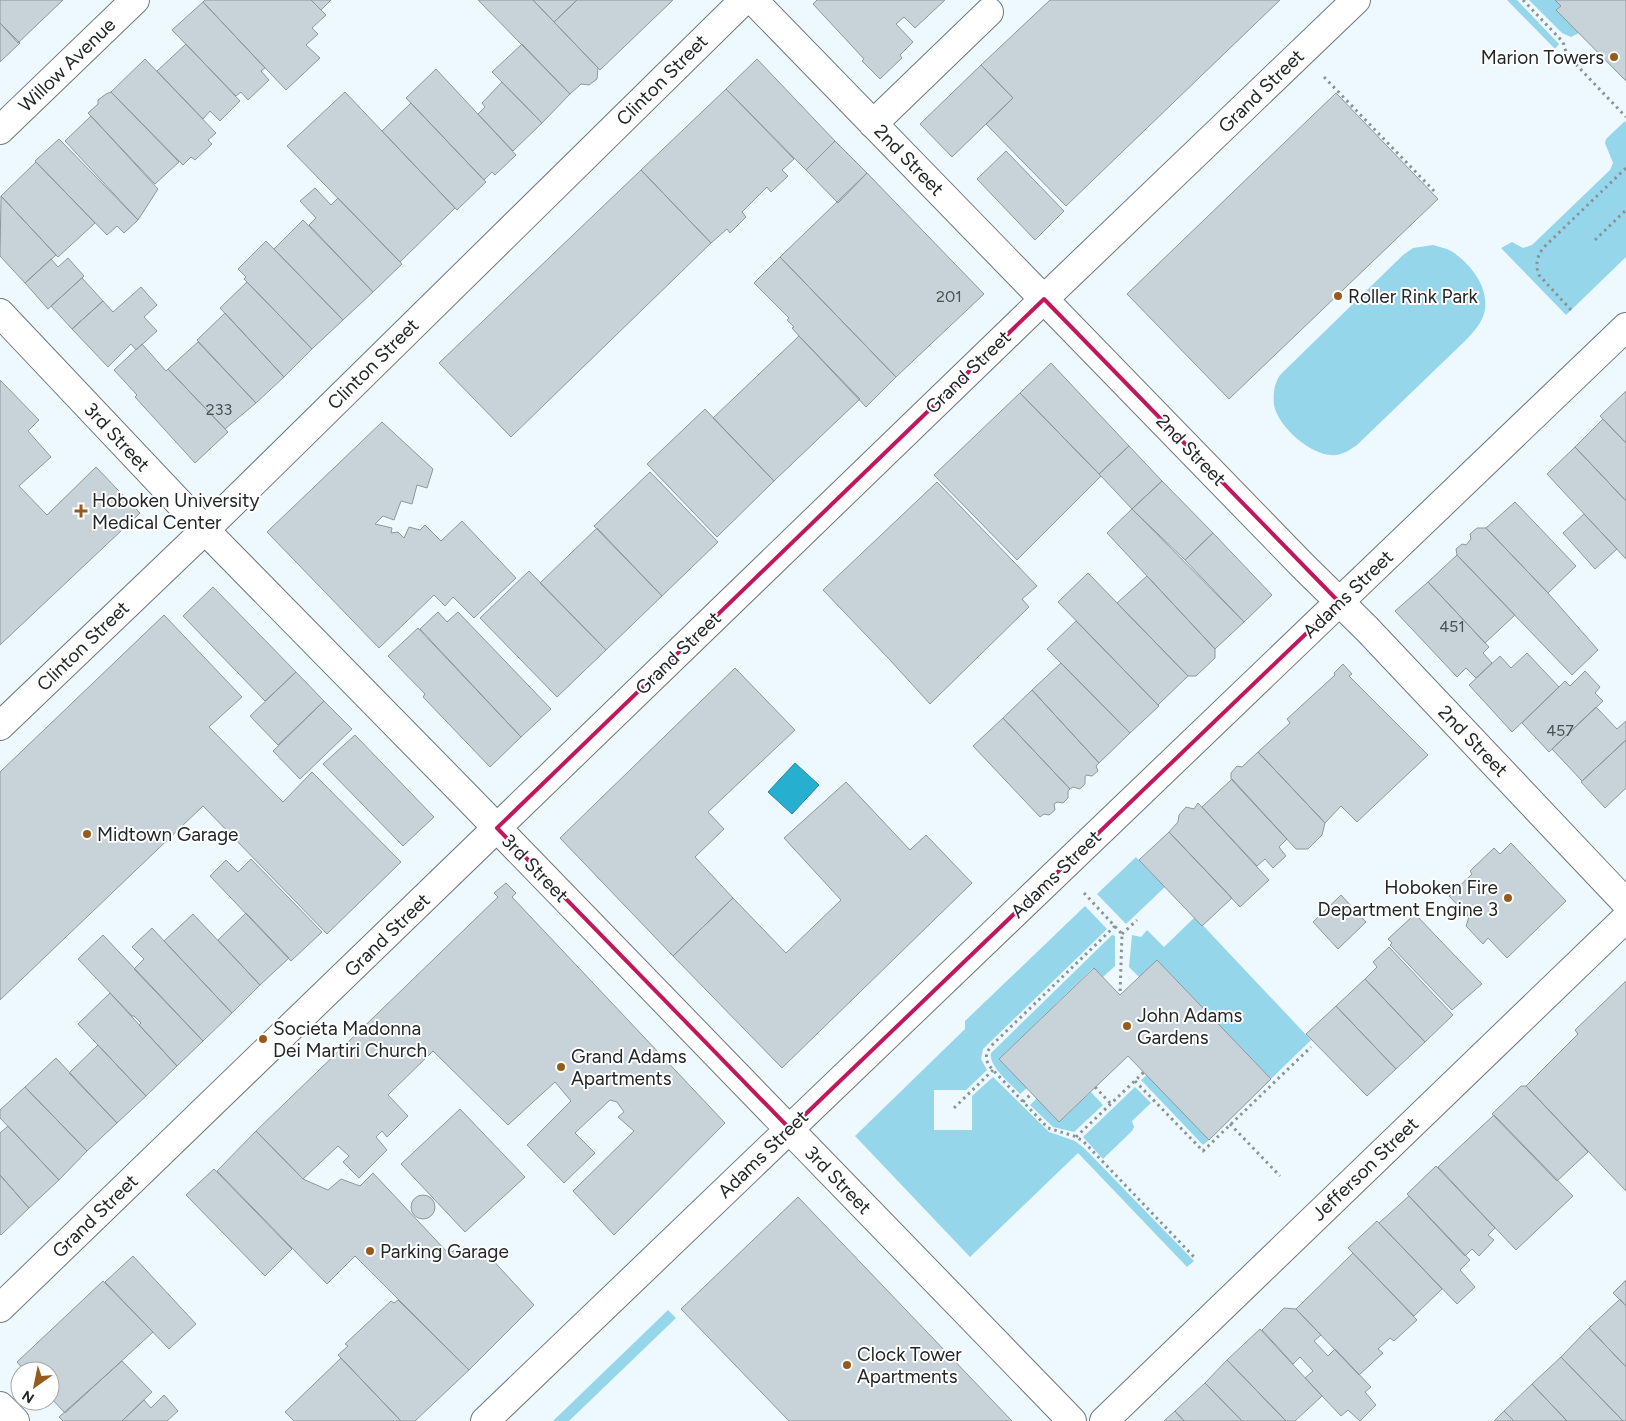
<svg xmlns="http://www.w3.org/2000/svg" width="1626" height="1421" viewBox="0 0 1626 1421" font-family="Figtree,sans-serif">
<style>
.green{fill:#95d6eb}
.water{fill:#27afd0;stroke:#25869d}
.building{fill:#c7d3d8;stroke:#8c989b}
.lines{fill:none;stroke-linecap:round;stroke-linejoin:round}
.minor-casing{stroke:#6d787c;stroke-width:30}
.major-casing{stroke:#6d787c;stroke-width:30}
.path{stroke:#8a9396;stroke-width:3;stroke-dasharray:2.5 4;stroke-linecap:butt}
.minor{stroke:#fff;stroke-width:28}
.major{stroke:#fff;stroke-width:28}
.marked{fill:none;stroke:#c2185b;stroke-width:4;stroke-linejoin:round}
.poi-dot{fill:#965b1b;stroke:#fff;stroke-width:2}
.labels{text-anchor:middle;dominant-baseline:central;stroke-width:4;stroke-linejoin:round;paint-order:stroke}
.number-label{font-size:16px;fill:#4a5153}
.poi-label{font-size:19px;fill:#212627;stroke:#fff;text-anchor:start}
.street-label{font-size:19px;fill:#212627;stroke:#fff}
</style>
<rect width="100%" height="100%" fill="#edf9fe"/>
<path class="green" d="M 1507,0 L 1517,0 L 1559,44 L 1555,49 Z
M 1529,0 L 1555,0 L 1561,6 L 1557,10 L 1579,33 L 1571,37 L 1562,33 Z
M 1625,121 L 1626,123 L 1626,257 L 1566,315 L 1501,248 L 1512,242 L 1523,248 L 1532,245 L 1610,170 L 1613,163 L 1605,143 L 1606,139 Z
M 1433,245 C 1439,247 1446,248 1451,251 C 1472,264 1494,293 1482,319 C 1479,326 1473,332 1468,338 L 1357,445 C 1351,449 1344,454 1336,455 C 1313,458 1278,427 1274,405 C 1273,394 1274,384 1280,375 L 1403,255 L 1413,248 Z
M 1136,857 L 1165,887 L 1126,924 L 1097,894 Z
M 1085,906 L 1107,929 L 987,1045 L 983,1049 L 981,1059 L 987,1070 L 966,1090 L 934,1090 L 934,1130 L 972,1130 L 972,1096 L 993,1077 L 1049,1132 L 1075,1141 L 1084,1148 L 1194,1261 L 1187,1267 L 1078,1153 L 970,1257 L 855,1136 L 965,1029 L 965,1021 Z
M 1195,917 L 1311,1040 L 1271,1079 L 1157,960 L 1139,977 L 1129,967 L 1132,935 L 1141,937 L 1147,930 L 1164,947 Z
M 1112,935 L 1115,936 L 1115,966 L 1103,977 L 1093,968 L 999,1059 L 1027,1088 L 1020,1094 C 1012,1085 988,1066 991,1053 Z
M 1147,1075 L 1209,1140 L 1203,1145 L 1141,1080 Z
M 1135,1087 L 1151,1103 L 1132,1121 L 1134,1127 L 1132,1131 L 1103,1159 L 1083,1137 Z
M 1091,1092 L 1103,1105 L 1074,1132 L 1053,1127 L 1030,1105 L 1037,1098 L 1059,1122 Z
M 668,1310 L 676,1318 L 569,1421 L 553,1421 Z"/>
<path class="water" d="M 795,763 L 819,785 L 792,814 L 768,792 Z"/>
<path class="building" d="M 0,0 L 63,0 L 18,43 L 0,23 Z
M 205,0 L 311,0 L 326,15 L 312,28 L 318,34 L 306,45 L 320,58 L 286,90 L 203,2 Z
M 311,0 L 331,0 L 321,10 Z
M 478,0 L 533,0 L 598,68 L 597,79 L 589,85 L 581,84 L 570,94 Z
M 533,0 L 577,0 L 554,22 Z
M 577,0 L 673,0 L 600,70 L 554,22 Z
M 817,0 L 945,0 L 915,28 L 904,17 L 896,24 L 913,42 L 900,55 L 902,58 L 880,79 L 862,61 L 864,59 L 813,4 Z
M 1050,0 L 1280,0 L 1066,206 L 986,124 L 1013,98 L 981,65 Z
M 1555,0 L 1626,0 L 1626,81 L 1556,10 L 1561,6 Z
M 203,2 L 265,68 L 261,71 L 269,80 L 248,100 L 241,92 L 236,96 L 172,30 Z
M 0,23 L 20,43 L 0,62 Z
M 186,44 L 240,101 L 220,121 L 210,111 L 203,119 L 157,71 Z
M 522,44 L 570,94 L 542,123 L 492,72 Z
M 145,59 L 216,133 L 208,140 L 212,144 L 195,160 L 191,157 L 183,165 L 111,92 Z
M 757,59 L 835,141 L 806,170 L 726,89 Z
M 981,65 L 1013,98 L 952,157 L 920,124 Z
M 436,69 L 516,155 L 495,175 L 492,172 L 484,180 L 406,98 Z
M 502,82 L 542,123 L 513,151 L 478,114 L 485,107 L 482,103 Z
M 726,89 L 794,159 L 782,170 L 788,176 L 771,192 L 767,187 L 742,212 L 746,217 L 730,233 L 727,229 L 711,243 L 641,170 Z
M 111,92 L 179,162 L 155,184 L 88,113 L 98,104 L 98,100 L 106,94 Z
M 345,92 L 455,208 L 400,262 L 287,146 Z
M 1336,93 L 1438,199 L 1229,399 L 1127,294 Z
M 411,103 L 486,182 L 457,210 L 382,131 Z
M 91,116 L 158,189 L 138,220 L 65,141 Z
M 59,139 L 138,220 L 124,233 L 117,226 L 107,235 L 35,161 Z
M 835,141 L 867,173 L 838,203 L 806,170 Z
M 1006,151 L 1064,211 L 1035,240 L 977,179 Z
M 36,162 L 95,223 L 58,257 L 1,196 Z
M 641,170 L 711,243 L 511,437 L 439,363 Z
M 867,173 L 984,294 L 896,377 L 780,257 Z
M 315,188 L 331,205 L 338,198 L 402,264 L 373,292 L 309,225 L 316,218 L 300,201 Z
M 1,196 L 56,255 L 25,283 L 0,256 Z
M 303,220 L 373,292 L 343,320 L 274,249 Z
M 266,241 L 343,320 L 312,349 L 244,279 L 246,277 L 238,269 Z
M 780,257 L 896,377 L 866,407 L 799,336 L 792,328 L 794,327 L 787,320 L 789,318 L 754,283 Z
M 68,258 L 84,276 L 48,309 L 25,283 L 51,259 L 58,267 Z
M 82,278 L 103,301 L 72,329 L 51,306 Z
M 247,282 L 312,349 L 284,377 L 220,308 Z
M 141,287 L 157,305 L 144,317 L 157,331 L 136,350 L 131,344 L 108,367 L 72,329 L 103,301 L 113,312 Z
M 225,313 L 284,377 L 256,403 L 197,340 Z
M 799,336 L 860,399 L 774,481 L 713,418 Z
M 198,342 L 256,403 L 225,429 L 168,369 Z
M 142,344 L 166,371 L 168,369 L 228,432 L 195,463 L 135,397 L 137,395 L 114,370 Z
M 1051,363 L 1129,446 L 1099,474 L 1020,393 Z
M 0,380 L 39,420 L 28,431 L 51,457 L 19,486 L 47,515 L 96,467 L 140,513 L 0,645 Z
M 1626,391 L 1626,443 L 1600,416 Z
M 1020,393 L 1101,476 L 1017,560 L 934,475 Z
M 705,409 L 774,481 L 717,537 L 647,464 Z
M 1603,419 L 1626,443 L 1626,501 L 1575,447 Z
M 382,422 L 433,469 L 427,488 L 417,485 L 412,504 L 401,501 L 394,520 L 383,516 L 375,524 L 392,528 L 391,533 L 398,532 L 404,538 L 409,527 L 420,530 L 425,525 L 441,541 L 462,521 L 516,578 L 474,618 L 453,597 L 445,606 L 434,595 L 379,648 L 267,532 Z
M 1129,446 L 1162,481 L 1132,509 L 1099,474 Z
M 1575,447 L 1626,501 L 1626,559 L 1547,474 Z
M 650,472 L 718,542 L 662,596 L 594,526 Z
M 1162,481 L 1213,533 L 1185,560 L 1132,509 Z
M 937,482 L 1037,586 L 1022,599 L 1029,607 L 930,704 L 889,659 L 823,590 Z
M 1515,502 L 1576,566 L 1548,593 L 1486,528 Z
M 1132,509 L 1244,622 L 1215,649 L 1107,533 Z
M 1584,514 L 1617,549 L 1595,569 L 1563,533 Z
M 597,528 L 662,596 L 606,650 L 540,583 Z
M 1477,528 L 1486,528 L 1548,593 L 1598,650 L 1572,675 L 1457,555 L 1456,549 L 1462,544 L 1466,545 L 1471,539 L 1470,534 Z
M 1213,533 L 1272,595 L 1244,622 L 1185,560 Z
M 1457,555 L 1515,615 L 1485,643 L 1428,582 Z
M 529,571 L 606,650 L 557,697 L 480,618 Z
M 1088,573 L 1188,676 L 1158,705 L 1058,602 Z
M 1147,576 L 1215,649 L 1215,658 L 1196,676 L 1188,676 L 1117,603 Z
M 1428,582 L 1489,647 L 1483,653 L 1492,663 L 1476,678 L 1466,668 L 1457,677 L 1395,611 Z
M 213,587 L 296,672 L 265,701 L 183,616 Z
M 438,612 L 447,622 L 458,612 L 551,709 L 521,737 L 420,629 Z
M 164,615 L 242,697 L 209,727 L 283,802 L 312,772 L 401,862 L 327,934 L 203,806 L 0,1000 L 0,772 Z
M 1076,621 L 1159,706 L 1130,733 L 1047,649 Z
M 418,628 L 521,737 L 490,767 L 423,697 L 425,694 L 388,656 Z
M 1527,653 L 1559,687 L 1512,732 L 1469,685 L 1500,656 L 1511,668 Z
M 1061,663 L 1130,733 L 1099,763 L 1032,690 Z
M 1343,664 L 1352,674 L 1349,676 L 1428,755 L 1357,822 L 1341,806 L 1325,823 L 1258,752 L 1290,723 L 1287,719 L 1335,675 L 1334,673 Z
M 735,668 L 795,730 L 708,812 L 724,829 L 695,857 L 733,898 L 673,956 L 560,838 Z
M 1585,671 L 1600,687 L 1595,693 L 1603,701 L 1549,752 L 1522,723 L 1565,681 L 1570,686 Z
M 296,672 L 324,701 L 278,745 L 250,716 Z
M 1032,690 L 1099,763 L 1096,766 L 1098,771 L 1092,776 L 1086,775 L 1085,777 L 1085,784 L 1080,789 L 1073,787 L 1070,789 L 1003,718 Z
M 324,701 L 352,729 L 300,779 L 273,751 Z
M 1596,707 L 1617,729 L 1626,721 L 1626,740 L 1582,781 L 1552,749 Z
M 1003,718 L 1070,789 L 1068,791 L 1068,798 L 1063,803 L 1057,802 L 1054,804 L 1055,810 L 1049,815 L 1044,814 L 1040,817 L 973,746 Z
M 355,735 L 434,817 L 403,846 L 323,764 Z
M 1626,740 L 1626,788 L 1605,808 L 1581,782 Z
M 1258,752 L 1325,823 L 1322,835 L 1308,849 L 1296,849 L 1231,779 L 1231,773 L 1237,766 L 1242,767 Z
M 1232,779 L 1287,839 L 1279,847 L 1286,856 L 1273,868 L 1265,859 L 1257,866 L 1202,807 Z
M 846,782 L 910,850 L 926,835 L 972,883 L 782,1068 L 673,956 L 733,898 L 786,953 L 841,900 L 784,838 Z
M 1198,803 L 1269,880 L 1240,907 L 1169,832 L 1178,822 L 1179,815 L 1186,807 L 1194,809 Z
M 1169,832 L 1232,898 L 1202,926 L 1139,860 Z
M 1511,843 L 1566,901 L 1507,958 L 1488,938 L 1483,944 L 1466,926 L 1469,917 L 1449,896 L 1472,874 L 1470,871 L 1494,848 L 1500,854 Z
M 251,859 L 322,932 L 291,961 L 210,876 L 226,860 L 238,872 Z
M 506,883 L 516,893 L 512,897 L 725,1123 L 614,1235 L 573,1191 L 634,1131 L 618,1117 L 624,1112 L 617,1102 L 610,1100 L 575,1133 L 595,1153 L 564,1183 L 527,1145 L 571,1101 L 555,1082 L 508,1125 L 433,1051 L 388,1095 L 408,1116 L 387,1137 L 382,1131 L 376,1137 L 387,1150 L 359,1178 L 343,1162 L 349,1156 L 338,1146 L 303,1179 L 256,1131 L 498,897 L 494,893 Z
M 1341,895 L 1366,922 L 1338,949 L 1313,922 Z
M 246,913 L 289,958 L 260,985 L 218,940 Z
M 193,914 L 260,985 L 232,1013 L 164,941 Z
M 1415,914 L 1482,984 L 1452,1010 L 1390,945 L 1392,943 L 1388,939 Z
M 152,928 L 232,1013 L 203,1041 L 134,969 L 144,959 L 132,947 Z
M 103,935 L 203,1041 L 177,1066 L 139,1025 L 141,1023 L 134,1016 L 132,1016 L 78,959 Z
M 1389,947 L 1453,1015 L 1425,1042 L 1365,979 L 1377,967 L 1373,962 Z
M 1157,960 L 1271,1079 L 1209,1140 L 1128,1056 L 1059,1122 L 999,1059 L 1094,968 L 1120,995 Z
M 1365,979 L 1425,1042 L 1396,1069 L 1336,1006 Z
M 1626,981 L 1626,1191 L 1526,1086 L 1578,1034 L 1575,1030 Z
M 110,993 L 177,1066 L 146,1096 L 78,1024 Z
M 1336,1006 L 1396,1069 L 1367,1096 L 1306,1034 Z
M 98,1045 L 146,1096 L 117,1123 L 69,1073 Z
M 56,1058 L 117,1123 L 87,1151 L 25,1087 Z
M 1521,1086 L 1526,1086 L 1588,1152 L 1557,1181 L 1492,1114 Z
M 25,1087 L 87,1151 L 59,1180 L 0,1118 L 0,1110 Z
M 460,1109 L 525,1177 L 465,1232 L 401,1164 Z
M 1494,1115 L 1573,1196 L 1516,1250 L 1438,1167 Z
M 8,1126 L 59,1180 L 29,1208 L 0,1175 L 0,1133 Z
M 256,1131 L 303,1179 L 328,1190 L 341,1179 L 360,1186 L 373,1173 L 448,1253 L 464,1247 L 478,1249 L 490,1257 L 534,1305 L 469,1370 L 355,1256 L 327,1284 L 217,1171 Z
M 1436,1166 L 1495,1228 L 1488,1235 L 1494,1240 L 1479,1256 L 1472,1249 L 1465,1256 L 1407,1194 Z
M 214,1169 L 292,1249 L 265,1276 L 186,1195 Z
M 0,1175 L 29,1208 L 1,1235 L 0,1234 Z
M411 1207a12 12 0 1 1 24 0a12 12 0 1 1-24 0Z
M 1409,1196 L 1470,1260 L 1460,1270 L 1475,1287 L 1457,1304 L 1379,1223 Z
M 798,1197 L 1012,1421 L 789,1421 L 681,1309 Z
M 1377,1221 L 1442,1289 L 1414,1316 L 1348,1248 Z
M 1353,1253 L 1417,1320 L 1394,1341 L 1390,1338 L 1378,1349 L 1383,1353 L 1359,1375 L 1296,1309 Z
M 133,1256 L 196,1324 L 169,1349 L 105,1282 Z
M 1626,1280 L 1626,1306 L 1613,1293 Z
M 103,1281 L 153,1332 L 65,1413 L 50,1397 L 50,1371 L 25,1371 L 17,1362 Z
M 1620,1299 L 1626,1306 L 1626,1367 L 1589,1328 Z
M 398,1300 L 469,1370 L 415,1421 L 401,1421 L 338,1355 L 348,1346 L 345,1344 L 391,1301 L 394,1303 Z
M 1284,1308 L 1296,1309 L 1321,1335 L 1314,1341 L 1328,1356 L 1335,1349 L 1371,1387 L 1365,1392 L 1376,1405 L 1360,1421 L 1348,1410 L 1341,1416 L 1305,1378 L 1313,1371 L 1300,1357 L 1293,1364 L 1262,1330 Z
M 1589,1328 L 1626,1367 L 1626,1421 L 1623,1421 L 1561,1357 Z
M 1260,1329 L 1322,1396 L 1295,1421 L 1286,1421 L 1227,1360 Z
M 1561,1357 L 1623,1421 L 1567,1421 L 1532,1384 Z
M 341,1358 L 401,1421 L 294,1421 L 285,1412 Z
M 1227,1360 L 1286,1421 L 1242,1421 L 1205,1383 Z
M 122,1361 L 152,1392 L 122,1421 L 63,1421 L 59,1417 Z
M 1205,1383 L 1242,1421 L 1184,1421 L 1175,1411 Z
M 1532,1384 L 1567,1421 L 1514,1421 L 1504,1411 Z
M 164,1395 L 178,1411 L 167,1421 L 122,1421 L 144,1400 L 151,1408 Z
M 1175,1411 L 1184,1421 L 1164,1421 Z
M 1504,1411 L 1514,1421 L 1494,1421 Z"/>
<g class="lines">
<defs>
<path id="minor" d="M 753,0 L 1303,566 L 1367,629 L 1626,903
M 873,124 L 989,12
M 0,313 L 205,530 L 467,797 L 1072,1421
M 0,726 L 205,530 L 744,0
M 0,1308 L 1044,299 L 1356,0
M 0,1406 L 15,1421
M 485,1421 L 1626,327
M 1104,1421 L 1626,918"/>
<path id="major" d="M 0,130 L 135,0"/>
</defs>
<use href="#minor" class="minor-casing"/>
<use href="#major" class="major-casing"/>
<path class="path" d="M 1523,0 L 1563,42 L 1567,55 L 1626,117
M 1324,77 L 1437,194
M 1595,240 L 1626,210
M 1571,310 L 1539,275 C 1535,265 1537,257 1543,248 L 1626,168
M 1084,893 L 1122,934 L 1120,995
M 1115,926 L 991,1046 C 984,1056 985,1061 993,1070 L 1048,1128 L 1074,1136 L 1083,1141 L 1195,1258
M 1122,934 L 1137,920
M 1135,1081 L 1203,1151 L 1311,1047
M 1095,1087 L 1111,1104
M 1023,1102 L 1032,1093
M 954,1108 L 993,1070
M 1230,1124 L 1280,1176
M 1076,1137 L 1144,1072"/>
<use href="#minor" class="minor"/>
<use href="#major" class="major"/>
</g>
<path class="marked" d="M 1044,299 L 1339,602 L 790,1129 L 497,828 Z"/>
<g class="poi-dot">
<circle cx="1614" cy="57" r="5"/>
<circle cx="1338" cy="296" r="5"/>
<path d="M78.5 503.5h5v5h5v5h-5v5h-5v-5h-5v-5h5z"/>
<circle cx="87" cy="834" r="5"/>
<circle cx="1508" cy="898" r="5"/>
<circle cx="1127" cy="1026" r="5"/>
<circle cx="263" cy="1039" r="5"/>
<circle cx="561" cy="1067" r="5"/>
<circle cx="370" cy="1251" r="5"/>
<circle cx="847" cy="1365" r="5"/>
</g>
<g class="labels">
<g class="number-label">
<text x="949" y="296">201</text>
<text x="219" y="409">233</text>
<text x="1452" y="626">451</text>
<text x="1560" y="730">457</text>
</g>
<g class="poi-label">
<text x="1604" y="57" text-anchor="end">Marion Towers</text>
<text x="1348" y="296">Roller Rink Park</text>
<text x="92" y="500">Hoboken University<tspan x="92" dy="22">Medical Center</tspan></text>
<text x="97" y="834">Midtown Garage</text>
<text x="1498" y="887" text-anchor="end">Hoboken Fire<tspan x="1498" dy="22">Department Engine 3</tspan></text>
<text x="1137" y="1015">John Adams<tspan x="1137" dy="22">Gardens</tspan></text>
<text x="273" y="1028">Societa Madonna<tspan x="273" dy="22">Dei Martiri Church</tspan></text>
<text x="571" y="1056">Grand Adams<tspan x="571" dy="22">Apartments</tspan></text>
<text x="380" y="1251">Parking Garage</text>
<text x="857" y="1354">Clock Tower<tspan x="857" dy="22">Apartments</tspan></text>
</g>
<g class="street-label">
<text transform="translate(67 65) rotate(-44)">Willow Avenue</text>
<text transform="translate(662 80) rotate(-45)">Clinton Street</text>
<text transform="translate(1261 91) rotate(-44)">Grand Street</text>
<text transform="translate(909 160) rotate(46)">2nd Street</text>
<text transform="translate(373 364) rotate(-45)">Clinton Street</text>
<text transform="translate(968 372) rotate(-44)">Grand Street</text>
<text transform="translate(117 437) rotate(47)">3rd Street</text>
<text transform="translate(1191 450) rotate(46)">2nd Street</text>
<text transform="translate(1348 594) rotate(-44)">Adams Street</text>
<text transform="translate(83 646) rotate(-44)">Clinton Street</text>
<text transform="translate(678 653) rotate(-44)">Grand Street</text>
<text transform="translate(1473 741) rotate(46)">2nd Street</text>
<text transform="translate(535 868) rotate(46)">3rd Street</text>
<text transform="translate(1056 874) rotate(-44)">Adams Street</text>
<text transform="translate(387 935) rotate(-44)">Grand Street</text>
<text transform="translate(763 1154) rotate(-44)">Adams Street</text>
<text transform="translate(1365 1169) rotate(-44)">Jefferson Street</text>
<text transform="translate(838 1180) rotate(46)">3rd Street</text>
<text transform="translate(95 1216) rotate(-44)">Grand Street</text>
</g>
</g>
<g transform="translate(35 1386) rotate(213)"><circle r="24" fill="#ffffff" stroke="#a6a8a9"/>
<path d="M0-4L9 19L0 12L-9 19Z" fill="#965b1b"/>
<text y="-8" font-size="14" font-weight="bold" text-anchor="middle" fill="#212627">N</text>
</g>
</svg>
